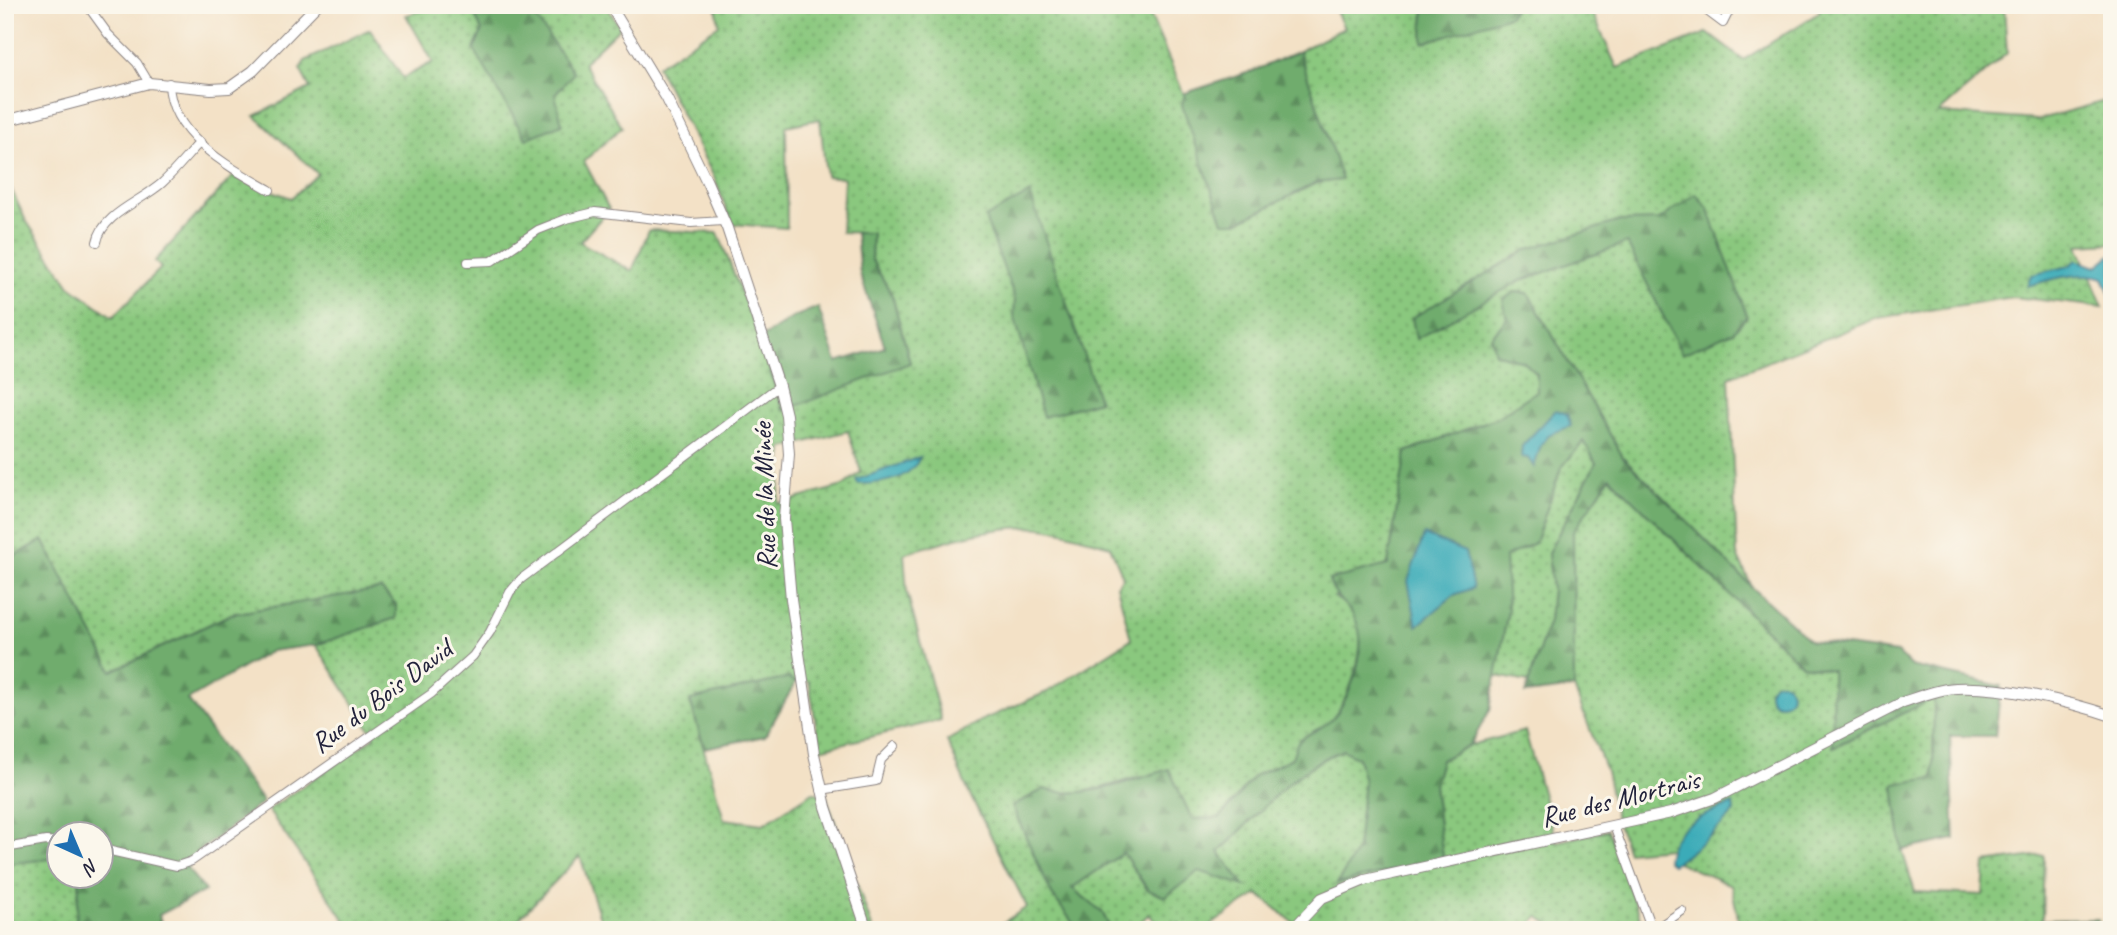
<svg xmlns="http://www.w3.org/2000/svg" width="2117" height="935" viewBox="0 0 2117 935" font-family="Caveat,sans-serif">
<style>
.green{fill:url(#green-dots);stroke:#56755c;stroke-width:2;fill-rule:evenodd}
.forest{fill:url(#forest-firs);stroke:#486754;stroke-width:2}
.water{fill:#3babb8;stroke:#2e667a;stroke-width:2}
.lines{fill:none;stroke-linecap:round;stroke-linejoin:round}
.minor-casing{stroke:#8a8280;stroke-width:10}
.tertiary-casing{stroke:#8a8280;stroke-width:12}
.minor{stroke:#fff;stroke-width:8}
.tertiary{stroke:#fff;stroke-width:10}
.labels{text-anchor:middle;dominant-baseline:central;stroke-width:6;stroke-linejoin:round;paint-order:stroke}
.street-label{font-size:28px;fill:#22223b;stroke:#fbf7ec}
</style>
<defs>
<pattern id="green-dots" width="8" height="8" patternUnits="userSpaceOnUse" patternTransform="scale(1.75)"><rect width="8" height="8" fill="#8ac87e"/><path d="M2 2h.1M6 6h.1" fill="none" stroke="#70a268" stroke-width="1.8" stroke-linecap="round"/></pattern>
<pattern id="forest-firs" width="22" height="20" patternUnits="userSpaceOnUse" patternTransform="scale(1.75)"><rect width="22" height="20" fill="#6fac6d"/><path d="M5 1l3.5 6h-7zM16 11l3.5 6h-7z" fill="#5b8c5b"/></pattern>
</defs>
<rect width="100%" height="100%" fill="#fbf7ec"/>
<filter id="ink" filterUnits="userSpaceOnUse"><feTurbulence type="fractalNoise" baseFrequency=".0143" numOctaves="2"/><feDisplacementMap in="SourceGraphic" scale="14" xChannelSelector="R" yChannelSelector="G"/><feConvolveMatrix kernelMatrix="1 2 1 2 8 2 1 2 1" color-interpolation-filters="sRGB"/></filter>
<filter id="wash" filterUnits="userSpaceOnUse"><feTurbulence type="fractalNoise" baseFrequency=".00686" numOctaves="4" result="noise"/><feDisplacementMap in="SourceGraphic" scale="28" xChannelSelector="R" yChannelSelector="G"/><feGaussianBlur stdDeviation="1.57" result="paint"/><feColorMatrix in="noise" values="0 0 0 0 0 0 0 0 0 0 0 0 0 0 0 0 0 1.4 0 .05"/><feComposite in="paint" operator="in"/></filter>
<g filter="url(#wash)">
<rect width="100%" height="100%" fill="#f3e1c6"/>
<path class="green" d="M 442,5 L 605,5 L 620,27 L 583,63 L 622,127 L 584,161 L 609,209 L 580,242 L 632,271 L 649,230 L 718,233 L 778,387 L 910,363 L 892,295 L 871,259 L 872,233 L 841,232 L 844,178 L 826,176 L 820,119 L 786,126 L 787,228 L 732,224 L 714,177 L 657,66 L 719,25 L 716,5 L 1146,5 L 1238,222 L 1316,183 L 1341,180 L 1299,51 L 1344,28 L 1333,5 L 1424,5 L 1423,42 L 1509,16 L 1517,5 L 1589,5 L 1617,68 L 1707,33 L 1743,60 L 1820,12 L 1817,5 L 2004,5 L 2007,53 L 1939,113 L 2037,120 L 2112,99 L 2112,243 L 2078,245 L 2103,307 L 2013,297 L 1877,318 L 1729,377 L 1737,555 L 1752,587 L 1623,457 L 1528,293 L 1514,292 L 1504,300 L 1507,319 L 1491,337 L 1495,353 L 1524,362 L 1537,374 L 1537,391 L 1496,418 L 1406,452 L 1388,565 L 1334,597 C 1340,601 1347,605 1352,610 C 1372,635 1352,696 1333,718 C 1317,737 1302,730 1292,758 L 1254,776 L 1220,818 L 1192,819 L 1139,777 C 1107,786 1077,799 1044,789 L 1051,893 L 1078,930 L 992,930 L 1027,907 L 969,793 L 947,741 L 980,721 L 1047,692 L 1131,639 L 1117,586 L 1123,577 L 1110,546 C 1088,540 1064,530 1042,528 C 1001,523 943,541 904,554 L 907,592 L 941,720 L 820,749 L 809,681 L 796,682 L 788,678 L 690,701 L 724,819 L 763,824 L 813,792 L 826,796 L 873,930 L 604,930 L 580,856 L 508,930 L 352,930 L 268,810 L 375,737 L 316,645 L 396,618 L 380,590 L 231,614 L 112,671 L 43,540 L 5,561 L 5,176 L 25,219 L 70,286 L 113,317 L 161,268 L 155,261 L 233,176 L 291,198 L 318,174 L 255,116 L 310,88 L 300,69 L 305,61 L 370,29 L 403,78 L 433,62 L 406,15 ZM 848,431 L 861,472 L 843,486 L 778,504 L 783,448 Z
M 1584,441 L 1596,463 L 1548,553 L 1552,589 L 1549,621 L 1529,682 L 1496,676 L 1508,610 L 1504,556 L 1535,543 L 1561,468 Z
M 1610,477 L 1802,665 L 1832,670 L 1834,747 L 1934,698 L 1933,778 L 1894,785 L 1902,850 L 1915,892 L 1983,895 L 1985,863 L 2044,855 L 2042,920 L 2047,930 L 1741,930 L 1731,885 L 1677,862 L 1700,841 L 1713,835 L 1680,832 L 1669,848 L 1628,852 L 1616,819 L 1606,771 L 1574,688 L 1573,531 Z
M 1525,731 L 1556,842 L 1608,830 L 1643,926 L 1639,930 L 1558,930 L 1538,916 L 1527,930 L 1297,930 L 1299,927 L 1258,894 L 1203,930 L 1184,930 L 1179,923 L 1168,930 L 1161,930 L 1149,914 L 1132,930 L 1111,930 L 1102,912 L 1072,888 L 1123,853 L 1147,890 L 1199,870 L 1243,885 L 1219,852 C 1261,814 1289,771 1343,750 L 1358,758 L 1364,780 L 1357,850 L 1338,884 L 1443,858 L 1434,785 L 1441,760 L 1470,745 Z
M 36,858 L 59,858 L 60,876 L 80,876 L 75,930 L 5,930 L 5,864 Z"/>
<path class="forest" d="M 470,5 L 527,5 L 574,73 L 555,94 L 562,124 L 526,139 L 474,49 L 482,31 Z
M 1424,5 L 1517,5 L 1509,16 L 1423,43 Z
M 1299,51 L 1342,180 L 1316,183 L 1238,222 L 1223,222 L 1182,105 L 1185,93 L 1253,71 Z
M 1030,193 L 1099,401 L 1043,417 L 1014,315 L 1015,299 L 985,218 Z
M 1696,194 L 1708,208 L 1747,316 L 1733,332 L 1682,354 L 1627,243 L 1520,281 L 1416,339 L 1412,318 L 1528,249 L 1620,221 L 1659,220 Z
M 856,233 L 872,233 L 871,259 L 892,295 L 910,363 L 783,411 L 759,339 L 794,317 L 818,307 L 837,362 L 885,347 L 860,274 Z
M 1514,292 L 1528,293 L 1623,457 L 1752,587 L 1810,641 L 1897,653 L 1911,666 L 2001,686 L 1995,736 L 1950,736 L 1955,839 L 1902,850 L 1894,784 L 1933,778 L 1934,698 L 1833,747 L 1832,670 L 1802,665 L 1610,477 L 1573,532 L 1574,688 L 1525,694 L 1549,621 L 1552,589 L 1548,553 L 1596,463 L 1584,441 L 1561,468 L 1535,543 L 1505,557 L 1508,610 L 1490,710 L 1470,745 L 1441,760 L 1434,785 L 1443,858 L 1337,884 L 1357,850 L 1364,781 L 1358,758 L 1343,750 C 1289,771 1261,813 1219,852 L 1245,886 L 1199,871 L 1165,897 L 1148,890 L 1123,853 L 1072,888 L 1102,912 L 1111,930 L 1078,930 L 1051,893 L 1012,806 L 1044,789 C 1084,801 1130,780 1169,769 L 1192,819 L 1220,818 L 1254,776 L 1292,758 C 1294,754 1295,746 1298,742 C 1304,734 1325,728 1333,718 C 1350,697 1365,656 1359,630 C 1353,604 1337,606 1329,580 L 1388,565 L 1406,452 L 1496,418 L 1537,391 L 1537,374 L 1524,362 L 1495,353 L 1491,337 L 1507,319 L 1503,300 Z
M 43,540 L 112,671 L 231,614 L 381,589 L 396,604 L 396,618 L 316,645 L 271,651 L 188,700 L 263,802 L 190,858 L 187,868 L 205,891 L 159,915 L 163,930 L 75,930 L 80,876 L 102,876 L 102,834 L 60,834 L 59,858 L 5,864 L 5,724 L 14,717 L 5,692 L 5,561 Z
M 788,678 L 796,682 L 765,736 L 704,748 L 690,700 Z
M 2098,919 L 2100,930 L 2047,930 L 2042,920 Z"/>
<path class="water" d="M 2112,254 L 2112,298 L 2103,278 C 2081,270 2050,280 2027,286 L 2031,275 L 2069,266 L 2077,260 L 2096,267 Z
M 1556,410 L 1567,414 L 1571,426 L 1550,434 L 1541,445 L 1534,467 L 1528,458 L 1521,457 L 1522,446 Z
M 920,457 C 911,480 880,484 858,484 L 856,480 Z
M 1424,535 L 1465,552 L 1473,588 L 1454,595 L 1417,626 L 1408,581 Z
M1769 693a11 11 0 1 1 22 0a11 11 0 1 1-22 0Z
M 1733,804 L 1734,812 C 1726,823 1684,859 1672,864 L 1667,860 C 1671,824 1704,815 1733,804 Z"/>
</g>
<g filter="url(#ink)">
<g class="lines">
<defs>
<path id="minor" d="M 87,5 L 108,34 L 137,63 L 149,83
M 1699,5 L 1723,23 L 1732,5
M 169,83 C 170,136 229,167 270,190
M 97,242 C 102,214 142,201 162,183 C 175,171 187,156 200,142
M 468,262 L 492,261 L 538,230 L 566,219 L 595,212 L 691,223 L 723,221
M 821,790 L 876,781 L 881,760 L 895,746
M 1614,826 L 1652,930
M 5,848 L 46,841 L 60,842
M 102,849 L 177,866 L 192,861 L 431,694 L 473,656 L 490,632 L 510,592 L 521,579 L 779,386
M 1654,930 L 1682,911"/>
<path id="tertiary" d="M 610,5 L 667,99 L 707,182 L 727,228 L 779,386 L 786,415 L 789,454 L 784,519 L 791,599 L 814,754 L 826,807 L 867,930
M 5,121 L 149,83 L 211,89 L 229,88 L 253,71 L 317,5
M 1292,930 L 1322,898 L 1365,880 L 1671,813 L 1715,798 L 1903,702 C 1921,696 1938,689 1956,688 C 2004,686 2067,701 2112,716"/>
</defs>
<use href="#minor" class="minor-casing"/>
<use href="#tertiary" class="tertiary-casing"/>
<use href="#minor" class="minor"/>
<use href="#tertiary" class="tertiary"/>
</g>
</g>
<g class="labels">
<g class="street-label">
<text transform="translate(764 496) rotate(-92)">Rue de la Minée</text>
<text transform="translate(381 696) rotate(-37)">Rue du Bois David</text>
<text transform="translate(1620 798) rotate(-14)">Rue des Mortrais</text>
</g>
</g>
<rect width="2117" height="935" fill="none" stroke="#fbf7ec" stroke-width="28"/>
<g transform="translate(80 855) rotate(136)"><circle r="33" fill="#fbf7ec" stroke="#a4a2a5" stroke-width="2"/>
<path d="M0-5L12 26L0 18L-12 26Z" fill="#1f6fb2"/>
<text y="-10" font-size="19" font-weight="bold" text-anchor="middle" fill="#22223b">N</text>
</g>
</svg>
